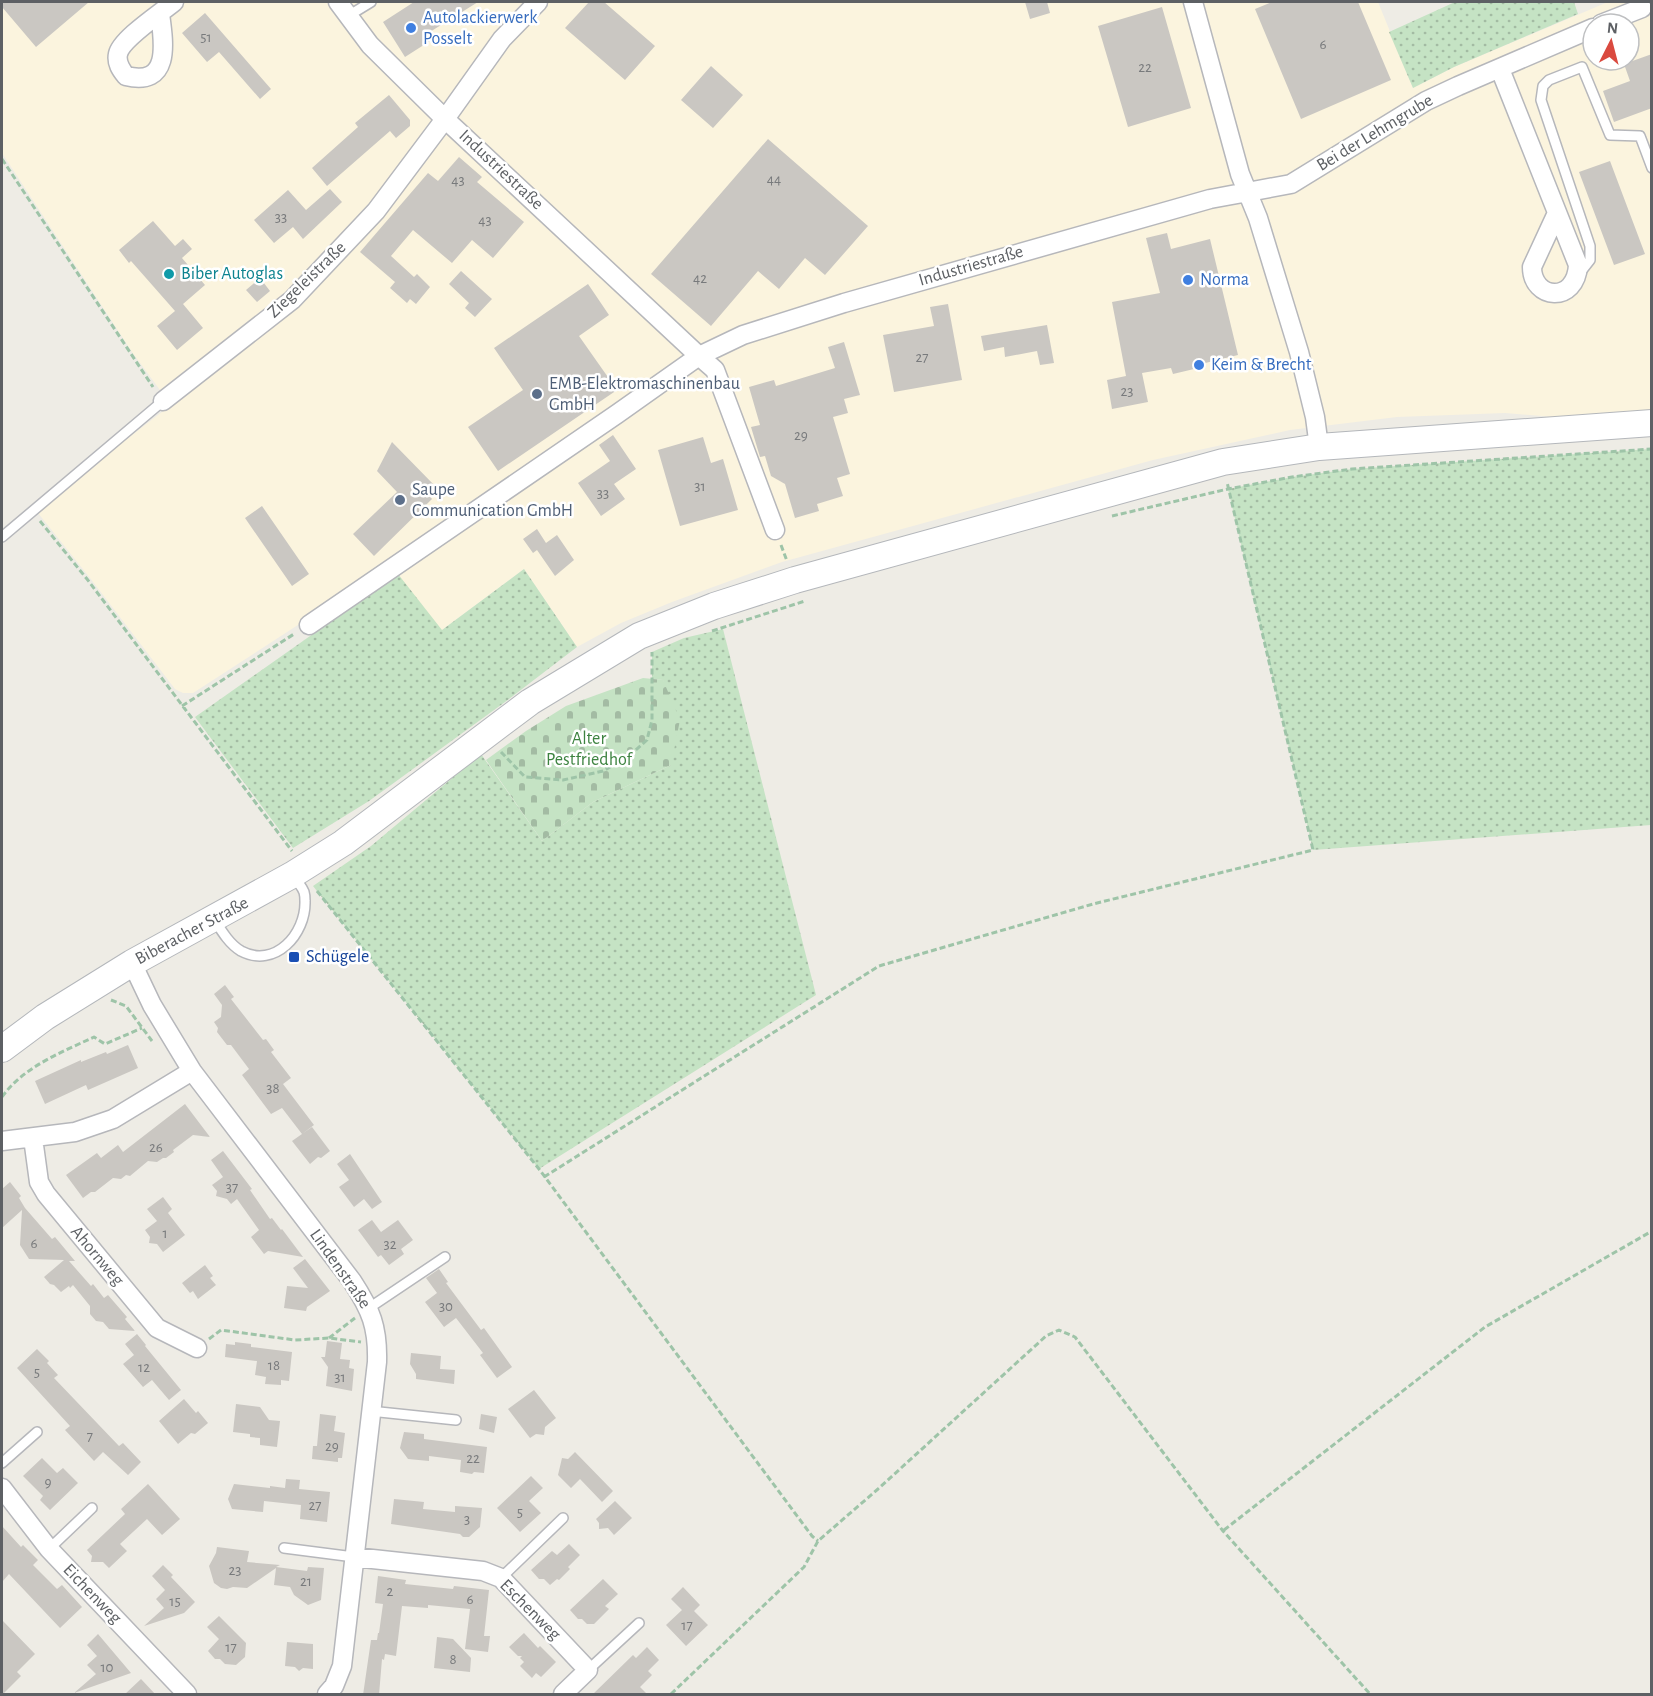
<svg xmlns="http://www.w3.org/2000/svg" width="1653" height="1696" viewBox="0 0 1653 1696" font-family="'Alegreya Sans',sans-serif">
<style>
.commercial{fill:#fbf4de;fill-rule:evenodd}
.grass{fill:url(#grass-dots)}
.cemetery{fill:url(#cemetery-stones)}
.building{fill:#cac7c2}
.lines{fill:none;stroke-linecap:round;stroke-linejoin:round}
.lane-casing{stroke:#b6b7bb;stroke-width:12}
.street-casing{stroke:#b6b7bb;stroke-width:21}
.secondary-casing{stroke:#b4b7bb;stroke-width:28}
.path{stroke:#9ec4a8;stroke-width:3;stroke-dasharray:6 3;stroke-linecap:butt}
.lane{stroke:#fff;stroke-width:9}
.street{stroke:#fff;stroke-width:18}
.secondary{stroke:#fff;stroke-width:26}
.shop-dot{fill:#3f7fe0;stroke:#fff;stroke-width:2}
.culture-dot{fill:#0f9aa8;stroke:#fff;stroke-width:2}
.service-dot{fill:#5c6f8a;stroke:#fff;stroke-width:2}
.transit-dot{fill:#1a4fb4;stroke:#fff;stroke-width:2}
.labels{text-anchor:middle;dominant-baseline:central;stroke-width:5;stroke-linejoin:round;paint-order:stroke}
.number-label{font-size:15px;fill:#787a7c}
.shop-label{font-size:18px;fill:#366cbe;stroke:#fff;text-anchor:start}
.street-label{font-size:18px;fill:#5d6064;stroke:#fff}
.culture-label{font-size:18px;fill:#0d838f;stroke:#fff;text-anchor:start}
.service-label{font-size:18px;fill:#4e5e75;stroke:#fff;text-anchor:start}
.park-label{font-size:18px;fill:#3d8340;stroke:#fff}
.transit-label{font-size:18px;fill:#164399;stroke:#fff;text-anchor:start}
</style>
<defs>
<pattern id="grass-dots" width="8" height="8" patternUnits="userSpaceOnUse" patternTransform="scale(1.5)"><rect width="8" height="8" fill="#c5e3c4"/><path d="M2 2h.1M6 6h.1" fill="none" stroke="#a3bba3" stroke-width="1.8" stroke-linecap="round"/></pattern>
<pattern id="cemetery-stones" width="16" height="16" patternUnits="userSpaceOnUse" patternTransform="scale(1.5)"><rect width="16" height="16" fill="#c5e3c4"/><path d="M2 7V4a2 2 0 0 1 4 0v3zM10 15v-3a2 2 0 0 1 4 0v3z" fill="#a3bba3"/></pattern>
</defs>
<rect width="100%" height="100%" fill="#eeece5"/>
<path class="commercial" d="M 2,2 L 1378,2 L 1413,88 L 1454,67 L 1608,2 L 1651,2 L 1651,413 L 1566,418 L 1505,413 L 1397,417 L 1290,430 L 1153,460 L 782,562 L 672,602 L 621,623 L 577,647 L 524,569 L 442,630 L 304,621 L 193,693 L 183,693 L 175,689 L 90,578 L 38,513 L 101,459 L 171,405 L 132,352 L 2,153 ZM 1593,24 L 1629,24 L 1629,60 L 1593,60 Z"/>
<path class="grass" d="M 1455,2 L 1574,2 L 1578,14 L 1454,67 L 1413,88 L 1389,32 Z
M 1651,449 L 1651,825 L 1313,850 L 1228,489 L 1292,477 L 1352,469 Z
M 524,569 L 577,647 L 505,702 L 369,801 L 293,848 L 195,717 L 398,574 L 442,630 Z
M 723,629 L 816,995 L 539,1169 L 313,886 L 371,846 L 481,754 L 542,841 L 593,802 L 671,765 L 663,680 L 652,679 L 652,652 L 684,638 Z"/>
<path class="cemetery" d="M 643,678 L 663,680 L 680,720 L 671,765 L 593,802 L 542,841 L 486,760 L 526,731 L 566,706 Z"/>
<path class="building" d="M 2,2 L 89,2 L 36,47 L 2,7 Z
M 414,2 L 478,2 L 425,35 L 430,41 L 405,57 L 383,22 Z
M 589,2 L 604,2 L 655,46 L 625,80 L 565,28 Z
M 1025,2 L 1047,2 L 1050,13 L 1030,19 Z
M 1272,2 L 1358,2 L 1391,80 L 1301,119 L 1255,9 Z
M 1162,7 L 1191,108 L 1128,127 L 1098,26 Z
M 205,13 L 271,89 L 260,99 L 219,52 L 207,62 L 182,33 Z
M 1652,54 L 1652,108 L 1614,122 L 1603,91 L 1630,81 L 1624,64 Z
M 711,66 L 743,95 L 713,128 L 681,100 Z
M 389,95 L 410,120 L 410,126 L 396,138 L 390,131 L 327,186 L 312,168 L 358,127 L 355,123 Z
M 768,139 L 868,226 L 825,275 L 805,258 L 779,289 L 758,271 L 711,326 L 651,274 Z
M 459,157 L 482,177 L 477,182 L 524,222 L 493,258 L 472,240 L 452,263 L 413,230 L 391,256 L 414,277 L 417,274 L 430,287 L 416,304 L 410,299 L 407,303 L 390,288 L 395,282 L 360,252 L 428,173 L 438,181 Z
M 1610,161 L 1645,254 L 1614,265 L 1579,172 Z
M 330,189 L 342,202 L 303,239 L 293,227 L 274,243 L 254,220 L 288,190 L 306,210 Z
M 153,221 L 175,246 L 183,239 L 192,249 L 182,258 L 205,285 L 183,304 L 203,328 L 177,350 L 157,326 L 175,311 L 131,261 L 129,263 L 119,250 Z
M 1167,233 L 1171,249 L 1210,239 L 1238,355 L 1193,366 L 1194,369 L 1173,374 L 1171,368 L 1142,373 L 1148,402 L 1112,409 L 1107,380 L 1126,376 L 1112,302 L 1160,293 L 1146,238 Z
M 461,271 L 492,299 L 475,317 L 465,308 L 469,303 L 449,284 Z
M 260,278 L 270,291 L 257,302 L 246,290 Z
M 588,284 L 609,315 L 579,336 L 617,390 L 498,471 L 468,427 L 523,390 L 494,348 Z
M 948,304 L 962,380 L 894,392 L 883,335 L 934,326 L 930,307 Z
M 1047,325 L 1054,363 L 1040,365 L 1037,351 L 1005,357 L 1004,347 L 984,351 L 981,336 Z
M 844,342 L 860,395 L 844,399 L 848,413 L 833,417 L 850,474 L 837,478 L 843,496 L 817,504 L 819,511 L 795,518 L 785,484 L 771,476 L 765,456 L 760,457 L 751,427 L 760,425 L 749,387 L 774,380 L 776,386 L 835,368 L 828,347 Z
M 613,435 L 636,469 L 614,484 L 625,499 L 601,516 L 578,483 L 610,461 L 599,445 Z
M 703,437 L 711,463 L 723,459 L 738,510 L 680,526 L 658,450 Z
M 392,442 L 436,487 L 428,494 L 432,499 L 374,556 L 353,534 L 397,492 L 377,471 Z
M 262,506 L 309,574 L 292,586 L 245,518 Z
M 537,529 L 546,543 L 557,535 L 574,560 L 555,576 L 537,550 L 533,553 L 523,539 Z
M 225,985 L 234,997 L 231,999 L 263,1040 L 266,1039 L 274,1050 L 271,1052 L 291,1078 L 283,1084 L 314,1125 L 302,1134 L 282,1108 L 271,1114 L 242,1075 L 249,1069 L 231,1045 L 227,1045 L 217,1032 L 218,1028 L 214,1022 L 221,1017 L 222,1005 L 214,994 Z
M 128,1045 L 138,1068 L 88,1090 L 86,1085 L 45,1104 L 35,1081 L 81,1060 L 81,1062 L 106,1052 L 107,1054 Z
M 185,1104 L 210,1137 L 193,1135 L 173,1150 L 174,1152 L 166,1158 L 163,1158 L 157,1162 L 148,1161 L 130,1176 L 126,1175 L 121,1179 L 113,1178 L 95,1192 L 91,1192 L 83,1198 L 66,1175 L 97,1153 L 101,1158 L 118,1145 L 123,1152 Z
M 312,1127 L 330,1151 L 321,1158 L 318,1157 L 310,1164 L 292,1141 Z
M 223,1151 L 252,1189 L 250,1190 L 270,1219 L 272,1218 L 281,1230 L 282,1229 L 303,1257 L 268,1251 L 264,1254 L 251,1237 L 259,1230 L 237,1199 L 231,1204 L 227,1199 L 216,1196 L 217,1191 L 212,1185 L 223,1177 L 211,1160 Z
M 350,1154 L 382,1202 L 372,1209 L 364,1199 L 354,1207 L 339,1187 L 349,1180 L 337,1164 Z
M 10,1182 L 21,1196 L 19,1198 L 25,1208 L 52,1239 L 55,1237 L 75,1261 L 69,1261 L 91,1286 L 93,1284 L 104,1298 L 108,1295 L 127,1317 L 125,1319 L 135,1331 L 109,1329 L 103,1322 L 96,1321 L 90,1314 L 90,1306 L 73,1285 L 70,1288 L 69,1286 L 61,1292 L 54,1285 L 50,1284 L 44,1277 L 64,1260 L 29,1259 L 20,1245 L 22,1210 L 2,1228 L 2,1189 Z
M 163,1197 L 172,1209 L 168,1213 L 185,1235 L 163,1252 L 157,1244 L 149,1243 L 150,1237 L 145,1230 L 157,1221 L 147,1209 Z
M 372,1220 L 381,1232 L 398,1220 L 413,1240 L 401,1249 L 404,1254 L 389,1265 L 381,1255 L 378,1257 L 358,1230 Z
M 305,1259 L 330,1291 L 307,1307 L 306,1311 L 284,1308 L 287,1286 L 308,1288 L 293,1268 Z
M 205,1265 L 213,1276 L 210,1278 L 216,1285 L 198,1299 L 193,1291 L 190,1293 L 182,1283 Z
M 439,1269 L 448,1282 L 446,1283 L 481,1330 L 484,1328 L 512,1367 L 497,1378 L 480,1355 L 483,1353 L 456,1318 L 444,1327 L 425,1302 L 437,1293 L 426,1278 Z
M 137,1334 L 146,1345 L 145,1346 L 181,1390 L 169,1400 L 152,1380 L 143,1387 L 123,1364 L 134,1355 L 125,1344 Z
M 327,1341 L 342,1343 L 340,1359 L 350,1360 L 349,1368 L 354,1369 L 352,1391 L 326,1386 L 328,1367 L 321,1357 L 325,1357 Z
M 235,1342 L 251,1344 L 251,1347 L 292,1352 L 289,1381 L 281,1380 L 281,1385 L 265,1384 L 266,1377 L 255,1375 L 257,1361 L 225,1357 L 226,1344 L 235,1345 Z
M 37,1349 L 49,1361 L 47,1363 L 58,1375 L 54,1378 L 119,1446 L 123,1443 L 141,1462 L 128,1475 L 103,1452 L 94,1461 L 65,1430 L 70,1426 L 17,1368 Z
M 411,1353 L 441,1356 L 440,1369 L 455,1370 L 454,1384 L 416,1379 L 416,1374 L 410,1364 Z
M 534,1390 L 556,1418 L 545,1427 L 544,1435 L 536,1434 L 530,1438 L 508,1409 Z
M 184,1399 L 196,1413 L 198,1411 L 208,1423 L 195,1434 L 191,1433 L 178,1444 L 159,1421 Z
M 236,1404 L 260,1407 L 269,1420 L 280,1421 L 277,1447 L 260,1445 L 260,1438 L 250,1437 L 250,1434 L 233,1432 Z
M 320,1414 L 336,1416 L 334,1431 L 345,1433 L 342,1458 L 338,1458 L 338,1462 L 312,1459 L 313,1446 L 317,1446 Z
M 481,1414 L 497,1417 L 494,1433 L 479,1429 Z
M 404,1432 L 424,1434 L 424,1439 L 487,1447 L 484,1473 L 474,1472 L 472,1474 L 460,1472 L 461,1460 L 429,1456 L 429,1461 L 408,1459 L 400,1448 Z
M 575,1452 L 613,1491 L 602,1502 L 580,1479 L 571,1488 L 558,1475 L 562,1458 L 568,1459 Z
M 42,1458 L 57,1473 L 63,1468 L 78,1483 L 50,1510 L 40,1500 L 43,1496 L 23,1476 Z
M 531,1476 L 543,1488 L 529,1501 L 541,1513 L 520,1532 L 497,1508 Z
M 286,1479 L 300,1480 L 299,1489 L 330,1492 L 327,1522 L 300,1519 L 301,1505 L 264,1501 L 263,1512 L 232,1509 L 228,1499 L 234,1484 L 270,1488 L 270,1486 L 285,1488 Z
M 148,1484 L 180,1519 L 162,1535 L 147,1519 L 120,1544 L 127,1551 L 109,1568 L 103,1562 L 91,1562 L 92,1556 L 87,1550 L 125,1514 L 121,1509 Z
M 394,1499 L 424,1502 L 423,1509 L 455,1512 L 455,1506 L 482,1508 L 480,1527 L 469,1537 L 463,1537 L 460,1534 L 391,1524 Z
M 615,1501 L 632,1518 L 614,1535 L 608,1528 L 599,1529 L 599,1523 L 596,1519 Z
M 2,1526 L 21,1547 L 23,1545 L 38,1560 L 33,1565 L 57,1589 L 62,1585 L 82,1607 L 60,1628 L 9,1574 L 2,1582 Z
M 569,1544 L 580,1555 L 568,1567 L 570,1569 L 559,1580 L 557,1579 L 550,1585 L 544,1579 L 539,1579 L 531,1570 L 552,1551 L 557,1555 Z
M 217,1547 L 249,1551 L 247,1562 L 280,1565 L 276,1567 L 307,1571 L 308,1567 L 324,1568 L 321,1600 L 308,1605 L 294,1595 L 290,1587 L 274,1585 L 276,1568 L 247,1588 L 233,1587 L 227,1589 L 221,1588 L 214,1583 L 209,1566 L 216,1553 Z
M 163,1565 L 173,1575 L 171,1577 L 195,1602 L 184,1613 L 144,1626 L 164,1608 L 156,1599 L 165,1590 L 152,1576 Z
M 378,1576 L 406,1580 L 405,1584 L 453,1589 L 454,1586 L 489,1590 L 484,1636 L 490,1636 L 488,1652 L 465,1649 L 470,1609 L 428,1605 L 428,1608 L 402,1606 L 396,1656 L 385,1654 L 384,1660 L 382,1659 L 379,1695 L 363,1695 L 371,1640 L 377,1640 L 378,1633 L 379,1633 L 383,1604 L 375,1603 Z
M 603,1579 L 618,1594 L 605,1606 L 609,1609 L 594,1624 L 587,1624 L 582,1619 L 578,1619 L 570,1610 Z
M 683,1587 L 700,1605 L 694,1611 L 708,1625 L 686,1646 L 666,1625 L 682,1610 L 671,1599 Z
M 219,1616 L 246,1643 L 245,1657 L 236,1665 L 225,1664 L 220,1659 L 215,1659 L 208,1651 L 219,1639 L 207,1627 Z
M 2,1620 L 35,1654 L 17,1672 L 21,1676 L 2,1695 Z
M 524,1633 L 538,1648 L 540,1646 L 556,1662 L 541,1677 L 536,1673 L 532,1678 L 520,1666 L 524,1662 L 520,1658 L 522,1656 L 518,1656 L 509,1647 Z
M 98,1634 L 131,1673 L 74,1693 L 96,1674 L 87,1665 L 97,1656 L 87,1645 Z
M 437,1637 L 453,1639 L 471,1658 L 470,1672 L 434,1668 Z
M 287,1642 L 313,1644 L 313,1669 L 303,1668 L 299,1671 L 295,1667 L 285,1666 Z
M 647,1647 L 659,1660 L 648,1671 L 652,1675 L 640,1687 L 648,1695 L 592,1695 L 633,1655 L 636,1658 Z
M 141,1679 L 156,1695 L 124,1695 Z"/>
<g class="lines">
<defs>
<path id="lane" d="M 348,16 L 371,2
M 1579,274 L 1590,260 L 1590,246 L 1541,100 L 1543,86 L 1549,80 L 1582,67 L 1610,135 L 1640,136 L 1652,168
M 2,537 L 163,401
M 214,919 C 221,930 229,944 241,951 C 275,969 306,934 305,901 C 305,898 305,895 304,892 C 302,887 297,881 293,877
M 369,1308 L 445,1257
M 370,1411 L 456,1420
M 2,1463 L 37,1432
M 284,1548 L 354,1557
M 49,1549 L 92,1508
M 501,1578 L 563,1518
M 588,1670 L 639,1623"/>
<path id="street" d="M 338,2 L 370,45 L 445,119 L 699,356 L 743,335 L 844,303 L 1210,199 L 1291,184 L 1426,101 L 1458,86 L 1593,28
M 1193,2 L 1240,174 L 1258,218 L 1299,352 L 1315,417 L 1319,447
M 160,14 C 164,43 171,87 126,76 C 121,70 116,63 118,54 C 121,39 161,13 174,2
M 1601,24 L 1642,8
M 1500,69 L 1578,265 C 1576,304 1532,300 1532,267 L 1557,213
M 163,401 L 292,300 L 376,211 L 445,119 L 502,39 L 538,2
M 309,625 L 617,414 L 699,356 L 715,370 L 775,530
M 132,963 L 152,1005 L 192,1071 L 352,1281 C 371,1310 378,1327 377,1362 L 342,1666 L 334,1686 L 327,1694
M 33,1138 L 39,1182 L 46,1194 L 157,1328 L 197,1348
M 2,1141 L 75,1132 L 113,1119 L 192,1071
M 2,1488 L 49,1549 L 187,1694
M 354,1557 L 483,1571 L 501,1578 L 588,1670 L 563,1694"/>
<path id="secondary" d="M 2,1049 L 45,1017 L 132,963 L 292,875 L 343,843 L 530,702 L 639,636 L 714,606 L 795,580 L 1223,462 L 1319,447 L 1652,423"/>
</defs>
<use href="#lane" class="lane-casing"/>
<use href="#street" class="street-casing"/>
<use href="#secondary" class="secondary-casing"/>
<path class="path" d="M 2,159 L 153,387
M 1112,516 L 1228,489 L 1292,477 L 1352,469 L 1652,449
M 40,521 L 87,579 L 292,851
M 781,545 L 787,561
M 712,631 L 805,601
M 182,706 L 294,634
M 501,752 L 525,777 L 563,780 L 603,771 L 629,756 L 647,740 L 652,720 L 652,652
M 317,891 L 539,1169 L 812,1536 L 818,1541
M 111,1000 L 126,1006 L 152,1041
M 2,1097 C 23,1067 62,1052 94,1037 L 105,1044 L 142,1028
M 544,1177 L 879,966 L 1093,904 L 1313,850 L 1227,482
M 329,1338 L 355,1318
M 209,1339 L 221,1330 L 295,1340 L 329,1338 L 361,1342
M 1224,1530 L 1485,1327 L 1652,1231
M 671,1694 L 804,1567 L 818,1541 L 878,1489 L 1046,1336 L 1059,1330 L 1075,1337 L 1223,1531 L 1370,1694"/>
<use href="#lane" class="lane"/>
<use href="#street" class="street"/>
<use href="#secondary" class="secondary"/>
</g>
<g class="shop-dot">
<circle cx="411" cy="28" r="6"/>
<circle cx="1188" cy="280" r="6"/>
<circle cx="1199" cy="365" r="6"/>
</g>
<circle class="culture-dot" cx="169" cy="274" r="6"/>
<g class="service-dot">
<circle cx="537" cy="394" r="6"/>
<circle cx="400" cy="500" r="6"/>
</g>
<rect class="transit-dot" x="288" y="951" width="12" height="12" rx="3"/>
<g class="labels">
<g class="number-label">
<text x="206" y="37">51</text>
<text x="1323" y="44">6</text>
<text x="1145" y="67">22</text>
<text x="774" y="179">44</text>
<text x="458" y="180">43</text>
<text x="281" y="217">33</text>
<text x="485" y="220">43</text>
<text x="700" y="278">42</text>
<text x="922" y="357">27</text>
<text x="1127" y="391">23</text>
<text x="801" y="435">29</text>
<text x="700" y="486">31</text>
<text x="603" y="493">33</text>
<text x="273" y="1088">38</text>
<text x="156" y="1147">26</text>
<text x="232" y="1187">37</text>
<text x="165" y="1233">1</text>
<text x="34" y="1243">6</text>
<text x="390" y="1244">32</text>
<text x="446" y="1306">30</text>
<text x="274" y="1365">18</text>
<text x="144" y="1367">12</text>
<text x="37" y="1372">5</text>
<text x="340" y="1377">31</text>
<text x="90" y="1436">7</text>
<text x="332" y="1446">29</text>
<text x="473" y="1458">22</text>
<text x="48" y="1482">9</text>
<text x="315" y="1505">27</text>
<text x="520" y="1512">5</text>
<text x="467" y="1519">3</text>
<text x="235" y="1570">23</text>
<text x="306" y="1581">21</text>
<text x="390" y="1591">2</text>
<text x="470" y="1599">6</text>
<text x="175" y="1601">15</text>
<text x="687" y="1625">17</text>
<text x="231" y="1647">17</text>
<text x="453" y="1659">8</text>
<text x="107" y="1667">10</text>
</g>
<g class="shop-label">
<text x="423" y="18">Autolackierwerk<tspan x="423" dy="21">Posselt</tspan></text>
<text x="1200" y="280">Norma</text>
<text x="1211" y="365">Keim &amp; Brecht</text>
</g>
<g class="street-label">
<text transform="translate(1375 133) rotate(-31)">Bei der Lehmgrube</text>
<text transform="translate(501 170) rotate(43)">Industriestraße</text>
<text transform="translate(971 266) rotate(-16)">Industriestraße</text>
<text transform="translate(307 280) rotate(-44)">Ziegeleistraße</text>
<text transform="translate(192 931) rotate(-28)">Biberacher Straße</text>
<text transform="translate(97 1256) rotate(50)">Ahornweg</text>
<text transform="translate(340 1269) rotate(55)">Lindenstraße</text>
<text transform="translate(92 1594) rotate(46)">Eichenweg</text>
<text transform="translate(530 1610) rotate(45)">Eschenweg</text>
</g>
<g class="culture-label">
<text x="181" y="274">Biber Autoglas</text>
</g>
<g class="service-label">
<text x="549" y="384">EMB-Elektromaschinenbau<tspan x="549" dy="21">GmbH</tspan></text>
<text x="412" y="490">Saupe<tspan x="412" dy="21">Communication GmbH</tspan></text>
</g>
<g class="park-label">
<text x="589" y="739">Alter<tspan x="589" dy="21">Pestfriedhof</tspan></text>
</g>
<g class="transit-label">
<text x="306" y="957">Schügele</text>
</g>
</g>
<rect width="1653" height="1696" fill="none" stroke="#5d6064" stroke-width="6"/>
<g transform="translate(1611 42) rotate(6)"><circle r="28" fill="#ffffff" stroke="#bebfc1" stroke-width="1.5"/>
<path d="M0-4.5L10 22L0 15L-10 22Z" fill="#da4a3f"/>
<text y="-9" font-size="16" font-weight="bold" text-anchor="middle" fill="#5d6064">N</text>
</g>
</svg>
